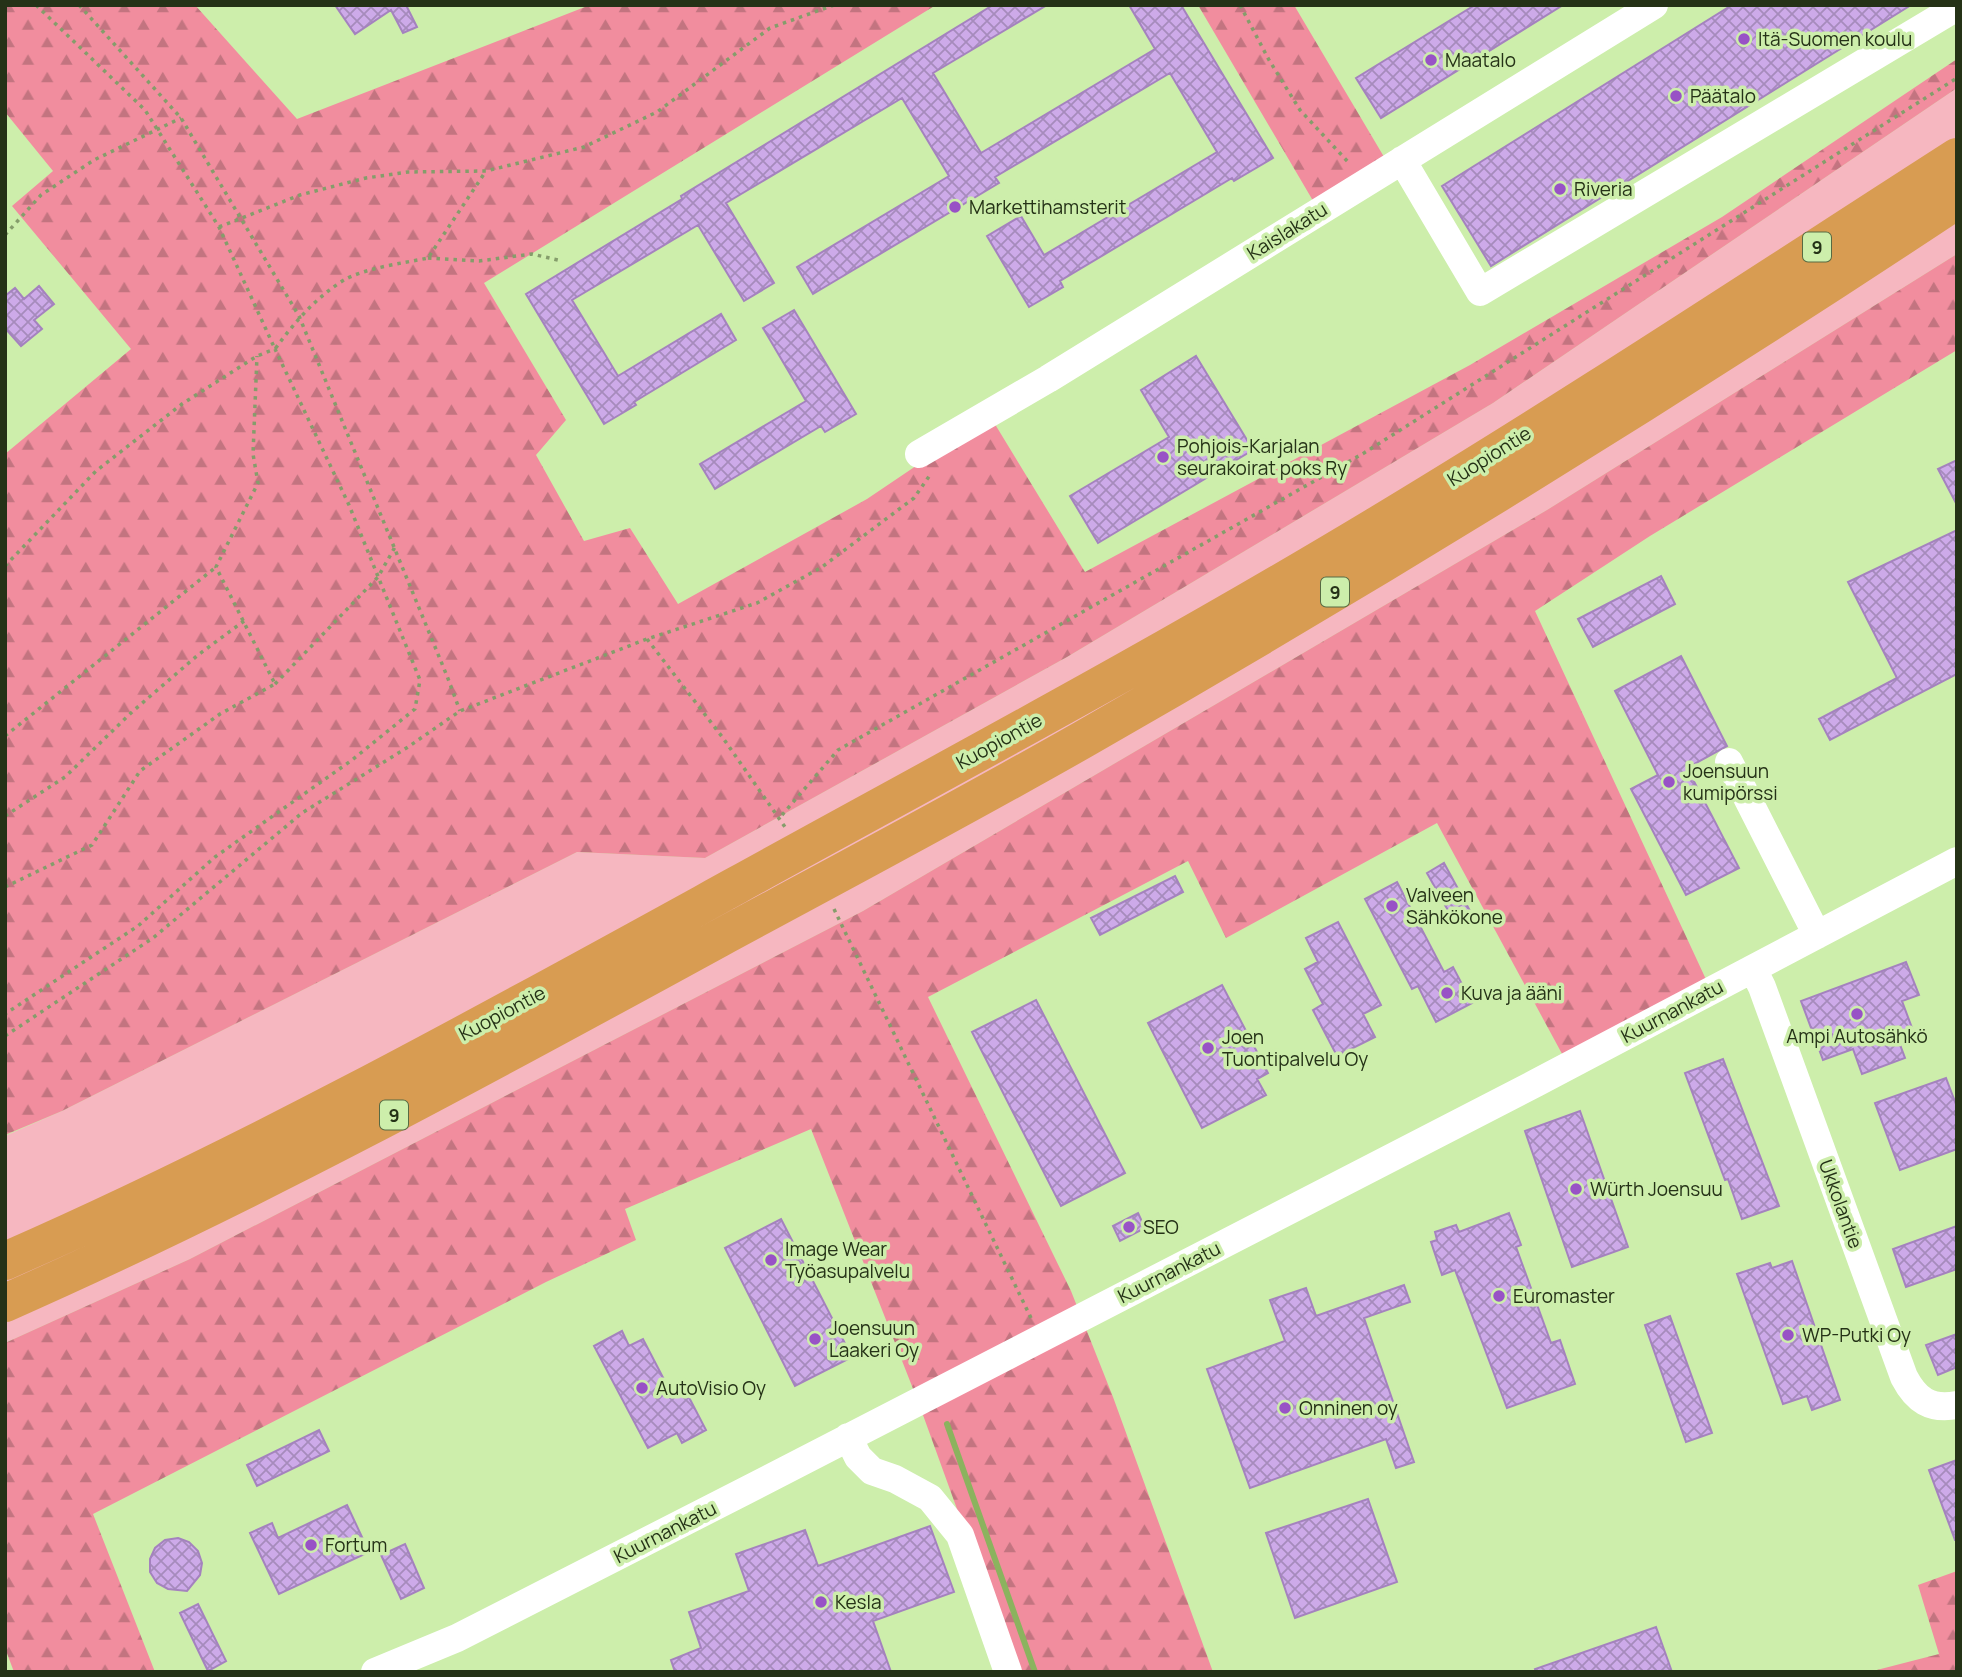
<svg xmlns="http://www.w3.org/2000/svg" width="1962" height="1677" viewBox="0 0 1962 1677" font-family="Manrope,sans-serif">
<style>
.grass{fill:#f6b7c0}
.forest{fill:url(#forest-firs)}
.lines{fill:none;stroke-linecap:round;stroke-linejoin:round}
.stream{stroke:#8bb35e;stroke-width:6}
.building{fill:url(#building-cross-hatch);stroke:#a482be;stroke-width:2}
.path{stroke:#859d6b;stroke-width:3.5;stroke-dasharray:3.5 5;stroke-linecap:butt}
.minor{stroke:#fff;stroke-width:28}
.highway{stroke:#d89c52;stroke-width:38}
.poi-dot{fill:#9852c6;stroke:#cdeeab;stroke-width:2.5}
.labels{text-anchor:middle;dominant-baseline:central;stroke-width:7;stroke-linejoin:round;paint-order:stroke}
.shield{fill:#cdeeab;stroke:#576a43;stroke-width:2}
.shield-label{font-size:18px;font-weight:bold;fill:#253217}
.poi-label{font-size:19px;fill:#253217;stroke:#cdeeab;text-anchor:start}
.street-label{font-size:19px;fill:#253217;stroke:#cdeeab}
</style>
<defs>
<pattern id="forest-firs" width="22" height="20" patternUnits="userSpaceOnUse" patternTransform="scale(1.75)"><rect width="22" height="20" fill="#f18d9e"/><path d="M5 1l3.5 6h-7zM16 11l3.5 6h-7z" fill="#c37480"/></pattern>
<pattern id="building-cross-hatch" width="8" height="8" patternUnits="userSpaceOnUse" patternTransform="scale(1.75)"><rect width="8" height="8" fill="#cdaae9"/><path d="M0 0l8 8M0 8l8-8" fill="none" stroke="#a68bbc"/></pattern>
</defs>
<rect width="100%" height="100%" fill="#cdeeab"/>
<path class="grass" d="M 1957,88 L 1957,254 L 1547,510 L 863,911 L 190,1259 L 5,1343 L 5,1136 L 62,1111 L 577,852 L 705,858 L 1067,657 L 1493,403 Z"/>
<path class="forest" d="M 5,5 L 195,5 L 297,119 L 590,5 L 936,5 L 484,283 L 566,420 L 536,455 L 584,541 L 630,528 L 678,604 L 867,499 L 990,416 L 1085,572 L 1470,365 L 1722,217 L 1957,59 L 1957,88 L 1493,403 L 1067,657 L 705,858 L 577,852 L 62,1111 L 5,1135 L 5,454 L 131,349 L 12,206 L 53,171 L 5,112 Z
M 1198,5 L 1294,5 L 1390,167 L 1319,211 Z
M 1957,254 L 1957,350 L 1650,536 L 1535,611 L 1710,988 L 1567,1063 L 1437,823 L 1226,938 L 1188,861 L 928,997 L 1071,1291 L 1113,1397 L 1213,1672 L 1016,1672 L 919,1404 L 811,1129 L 625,1209 L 636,1240 L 546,1282 L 93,1514 L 155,1672 L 14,1672 L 5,1648 L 5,1343 L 190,1259 L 863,911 L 1547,510 Z
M 1957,1571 L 1957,1672 L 1869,1672 L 1939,1654 L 1918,1585 Z"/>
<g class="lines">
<path class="stream" d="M 947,1424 L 1035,1672"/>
</g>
<path class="building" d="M 335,5 L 406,5 L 417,27 L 403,33 L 391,10 L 355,34 Z
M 993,5 L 1047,5 L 933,73 L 981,153 L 1155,49 L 1129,5 L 1181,5 L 1273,158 L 1234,181 L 1232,178 L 1060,281 L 1063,287 L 1029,307 L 987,236 L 1021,216 L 1044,255 L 1217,152 L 1170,73 L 995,177 L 999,183 L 813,294 L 797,267 L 949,176 L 902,98 L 726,203 L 774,283 L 744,301 L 698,225 L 572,300 L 618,376 L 721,314 L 736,340 L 634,402 L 636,405 L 604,424 L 526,294 L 682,199 L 681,196 Z
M 1475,5 L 1563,5 L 1381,118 L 1356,78 Z
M 1732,5 L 1911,5 L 1491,266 L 1442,186 Z
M 39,286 L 54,304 L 34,320 L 42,329 L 21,346 L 5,328 L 5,296 L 15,288 L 24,299 Z
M 794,310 L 856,414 L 825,432 L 821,426 L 715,489 L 700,464 L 806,401 L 763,328 Z
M 1196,356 L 1253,450 L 1098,543 L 1070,496 L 1169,437 L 1141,390 Z
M 1957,460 L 1957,505 L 1938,469 Z
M 1957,530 L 1957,674 L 1830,740 L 1819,719 L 1897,678 L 1848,582 Z
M 1661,576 L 1675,604 L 1593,647 L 1578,619 Z
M 1681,656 L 1727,746 L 1687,768 L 1739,868 L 1686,895 L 1631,789 L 1658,775 L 1615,691 Z
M 1444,863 L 1470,911 L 1454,921 L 1427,873 Z
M 1175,876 L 1183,892 L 1100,935 L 1091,918 Z
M 1397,882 L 1444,972 L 1453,967 L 1472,1003 L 1436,1022 L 1418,986 L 1412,989 L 1365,899 Z
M 1338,922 L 1381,1005 L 1363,1014 L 1375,1037 L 1337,1056 L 1313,1010 L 1323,1004 L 1305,969 L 1318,962 L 1306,938 Z
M 1906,962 L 1919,995 L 1902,1001 L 1912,1028 L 1896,1034 L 1905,1058 L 1862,1074 L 1853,1049 L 1823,1060 L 1801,1001 Z
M 1222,985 L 1268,1073 L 1257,1079 L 1266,1095 L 1202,1128 L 1148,1023 Z
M 1036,1000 L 1125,1173 L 1061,1206 L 972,1032 Z
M 1723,1059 L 1779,1206 L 1742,1219 L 1728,1179 L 1725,1180 L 1685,1073 Z
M 1946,1078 L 1957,1107 L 1957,1149 L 1900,1170 L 1875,1103 Z
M 1580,1111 L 1628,1247 L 1572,1267 L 1525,1131 Z
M 1138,1213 L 1145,1228 L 1120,1241 L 1113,1226 Z
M 1509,1213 L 1521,1245 L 1516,1247 L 1551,1343 L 1560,1340 L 1575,1384 L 1507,1408 L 1455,1270 L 1442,1275 L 1431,1242 L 1437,1240 L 1435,1232 L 1456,1225 L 1459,1232 Z
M 781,1219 L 852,1357 L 795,1386 L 725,1248 Z
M 1957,1226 L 1957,1269 L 1906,1287 L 1893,1249 Z
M 1792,1261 L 1840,1400 L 1812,1410 L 1807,1396 L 1783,1404 L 1737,1274 L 1770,1263 L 1772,1268 Z
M 1404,1285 L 1410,1302 L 1364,1318 L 1414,1462 L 1396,1468 L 1386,1439 L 1250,1488 L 1207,1369 L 1285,1341 L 1270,1300 L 1306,1288 L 1316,1316 Z
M 1670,1316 L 1712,1433 L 1686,1442 L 1645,1325 Z
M 622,1331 L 629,1346 L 643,1339 L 670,1391 L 682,1384 L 706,1430 L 682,1443 L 677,1433 L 648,1448 L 594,1346 Z
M 1957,1334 L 1957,1367 L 1938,1375 L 1926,1345 Z
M 319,1430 L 329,1451 L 257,1486 L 247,1465 Z
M 1957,1460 L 1957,1540 L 1955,1540 L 1929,1470 Z
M 1368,1499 L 1397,1582 L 1295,1618 L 1266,1533 Z
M 347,1505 L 369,1552 L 279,1594 L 250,1533 L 272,1523 L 278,1538 Z
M 930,1526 L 954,1592 L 873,1621 L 891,1672 L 675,1672 L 671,1660 L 701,1648 L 689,1612 L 749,1591 L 736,1554 L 805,1530 L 818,1566 Z
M 178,1538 L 189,1542 L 198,1551 L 202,1563 L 200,1575 L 187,1591 L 168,1589 L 157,1583 L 150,1572 L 150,1559 L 155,1548 L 165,1540 Z
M 405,1544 L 424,1588 L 401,1599 L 381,1555 Z
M 198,1604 L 226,1661 L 208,1671 L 180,1613 Z
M 1656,1627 L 1672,1672 L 1536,1672 L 1535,1669 Z"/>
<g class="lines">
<path class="path" d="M 36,5 L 145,110 L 219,227 L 275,349 C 294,323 315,298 344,280 C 365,268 404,263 428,258 L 486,171
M 79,5 L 181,118 L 299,316 L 447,676 L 460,711
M 1240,5 L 1269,60 L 1300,110 L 1349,163
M 219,227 L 300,195 L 366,178 L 408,172 L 486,171 L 584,147 L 657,112 L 770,28 L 834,5
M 5,235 L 41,195 L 94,160 L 181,118
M 428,258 L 479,261 L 532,254 L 562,261
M 5,566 L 96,471 L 182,404 L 257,356 L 275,349 L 349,505 L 420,680 L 415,709 L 352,760 L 215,857 L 138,926 L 5,1014
M 647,639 L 723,738 L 785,827
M 275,684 L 378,577 L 395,547
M 5,736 L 216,567
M 782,815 L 838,750 L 1364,453 L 1957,78
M 5,816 L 65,777 L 133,711 L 198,655 L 244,621
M 5,887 L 92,845 L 140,771 L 220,714 L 275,684 L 216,567 L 258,483 L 253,454 L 257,356
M 834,909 L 1031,1318
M 5,1036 L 153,938 L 302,813 L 408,747 L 460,711 L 647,639 L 757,603 L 822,567 L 914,498 L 930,475"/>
<path class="minor" d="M 1402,160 L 1480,292 L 1957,7
M 919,454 L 1048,379 L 1654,5
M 1729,762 L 1817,935
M 1753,969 L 1762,987 L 1904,1377 C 1916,1400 1930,1410 1957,1405
M 848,1437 L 858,1457 L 872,1471 L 895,1479 L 930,1498 L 960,1535 L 1008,1672
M 375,1672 L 457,1638 L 743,1492 L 1536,1083 L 1957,861"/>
<path class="highway" d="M 5,1261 C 256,1151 497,1017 737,885 C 951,767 1167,652 1376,526 C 1572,408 1764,281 1957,157
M 5,1303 C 250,1195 484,1067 718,939 C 840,873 963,808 1084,739 C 1381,569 1672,389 1957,200"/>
</g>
<g class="poi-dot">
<circle cx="1744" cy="39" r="7"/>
<circle cx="1431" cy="60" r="7"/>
<circle cx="1676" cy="96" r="7"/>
<circle cx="1560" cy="189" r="7"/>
<circle cx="955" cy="207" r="7"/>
<circle cx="1163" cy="457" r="7"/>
<circle cx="1669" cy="782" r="7"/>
<circle cx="1392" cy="906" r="7"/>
<circle cx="1447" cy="993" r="7"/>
<circle cx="1857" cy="1014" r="7"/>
<circle cx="1208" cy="1048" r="7"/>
<circle cx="1576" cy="1189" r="7"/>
<circle cx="1129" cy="1227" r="7"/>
<circle cx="771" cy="1260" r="7"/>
<circle cx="1499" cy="1296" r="7"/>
<circle cx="1788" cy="1335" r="7"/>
<circle cx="815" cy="1339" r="7"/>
<circle cx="642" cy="1388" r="7"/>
<circle cx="1285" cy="1408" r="7"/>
<circle cx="311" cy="1545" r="7"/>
<circle cx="821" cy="1602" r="7"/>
</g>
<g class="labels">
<g class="shield">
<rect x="1803" y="232.5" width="28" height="29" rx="5"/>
<rect x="1321" y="577.5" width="28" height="29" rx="5"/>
<rect x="380" y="1100.5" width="28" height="29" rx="5"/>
</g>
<g class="shield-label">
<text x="1817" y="247">9</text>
<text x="1335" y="592">9</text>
<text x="394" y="1115">9</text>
</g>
<g class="poi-label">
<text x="1758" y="39">Itä-Suomen koulu</text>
<text x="1445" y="60">Maatalo</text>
<text x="1690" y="96">Päätalo</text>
<text x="1574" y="189">Riveria</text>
<text x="969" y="207">Markettihamsterit</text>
<text x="1177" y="446">Pohjois-Karjalan<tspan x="1177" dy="22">seurakoirat poks Ry</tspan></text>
<text x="1683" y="771">Joensuun<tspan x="1683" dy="22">kumipörssi</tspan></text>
<text x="1406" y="895">Valveen<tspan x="1406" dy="22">Sähkökone</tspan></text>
<text x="1461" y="993">Kuva ja ääni</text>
<text x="1857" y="1036" text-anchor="middle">Ampi Autosähkö</text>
<text x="1222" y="1037">Joen<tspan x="1222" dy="22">Tuontipalvelu Oy</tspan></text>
<text x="1590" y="1189">Würth Joensuu</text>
<text x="1143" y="1227">SEO</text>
<text x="785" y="1249">Image Wear<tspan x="785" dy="22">Työasupalvelu</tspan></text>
<text x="1513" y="1296">Euromaster</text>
<text x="829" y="1328">Joensuun<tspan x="829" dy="22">Laakeri Oy</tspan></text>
<text x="1802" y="1335">WP-Putki Oy</text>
<text x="656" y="1388">AutoVisio Oy</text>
<text x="1299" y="1408">Onninen oy</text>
<text x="325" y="1545">Fortum</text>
<text x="835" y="1602">Kesla</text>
</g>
<g class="street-label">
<text transform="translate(1287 231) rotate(-32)">Kaislakatu</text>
<text transform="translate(1489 456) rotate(-32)">Kuopiontie</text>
<text transform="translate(999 741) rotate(-29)">Kuopiontie</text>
<text transform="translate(1672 1011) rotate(-28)">Kuurnankatu</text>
<text transform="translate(502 1013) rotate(-28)">Kuopiontie</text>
<text transform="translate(1841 1204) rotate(70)">Ukkolantie</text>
<text transform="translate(1169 1272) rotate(-27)">Kuurnankatu</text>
<text transform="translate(665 1532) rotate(-27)">Kuurnankatu</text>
</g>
</g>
<rect width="1962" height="1677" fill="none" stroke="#253217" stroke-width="14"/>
</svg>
